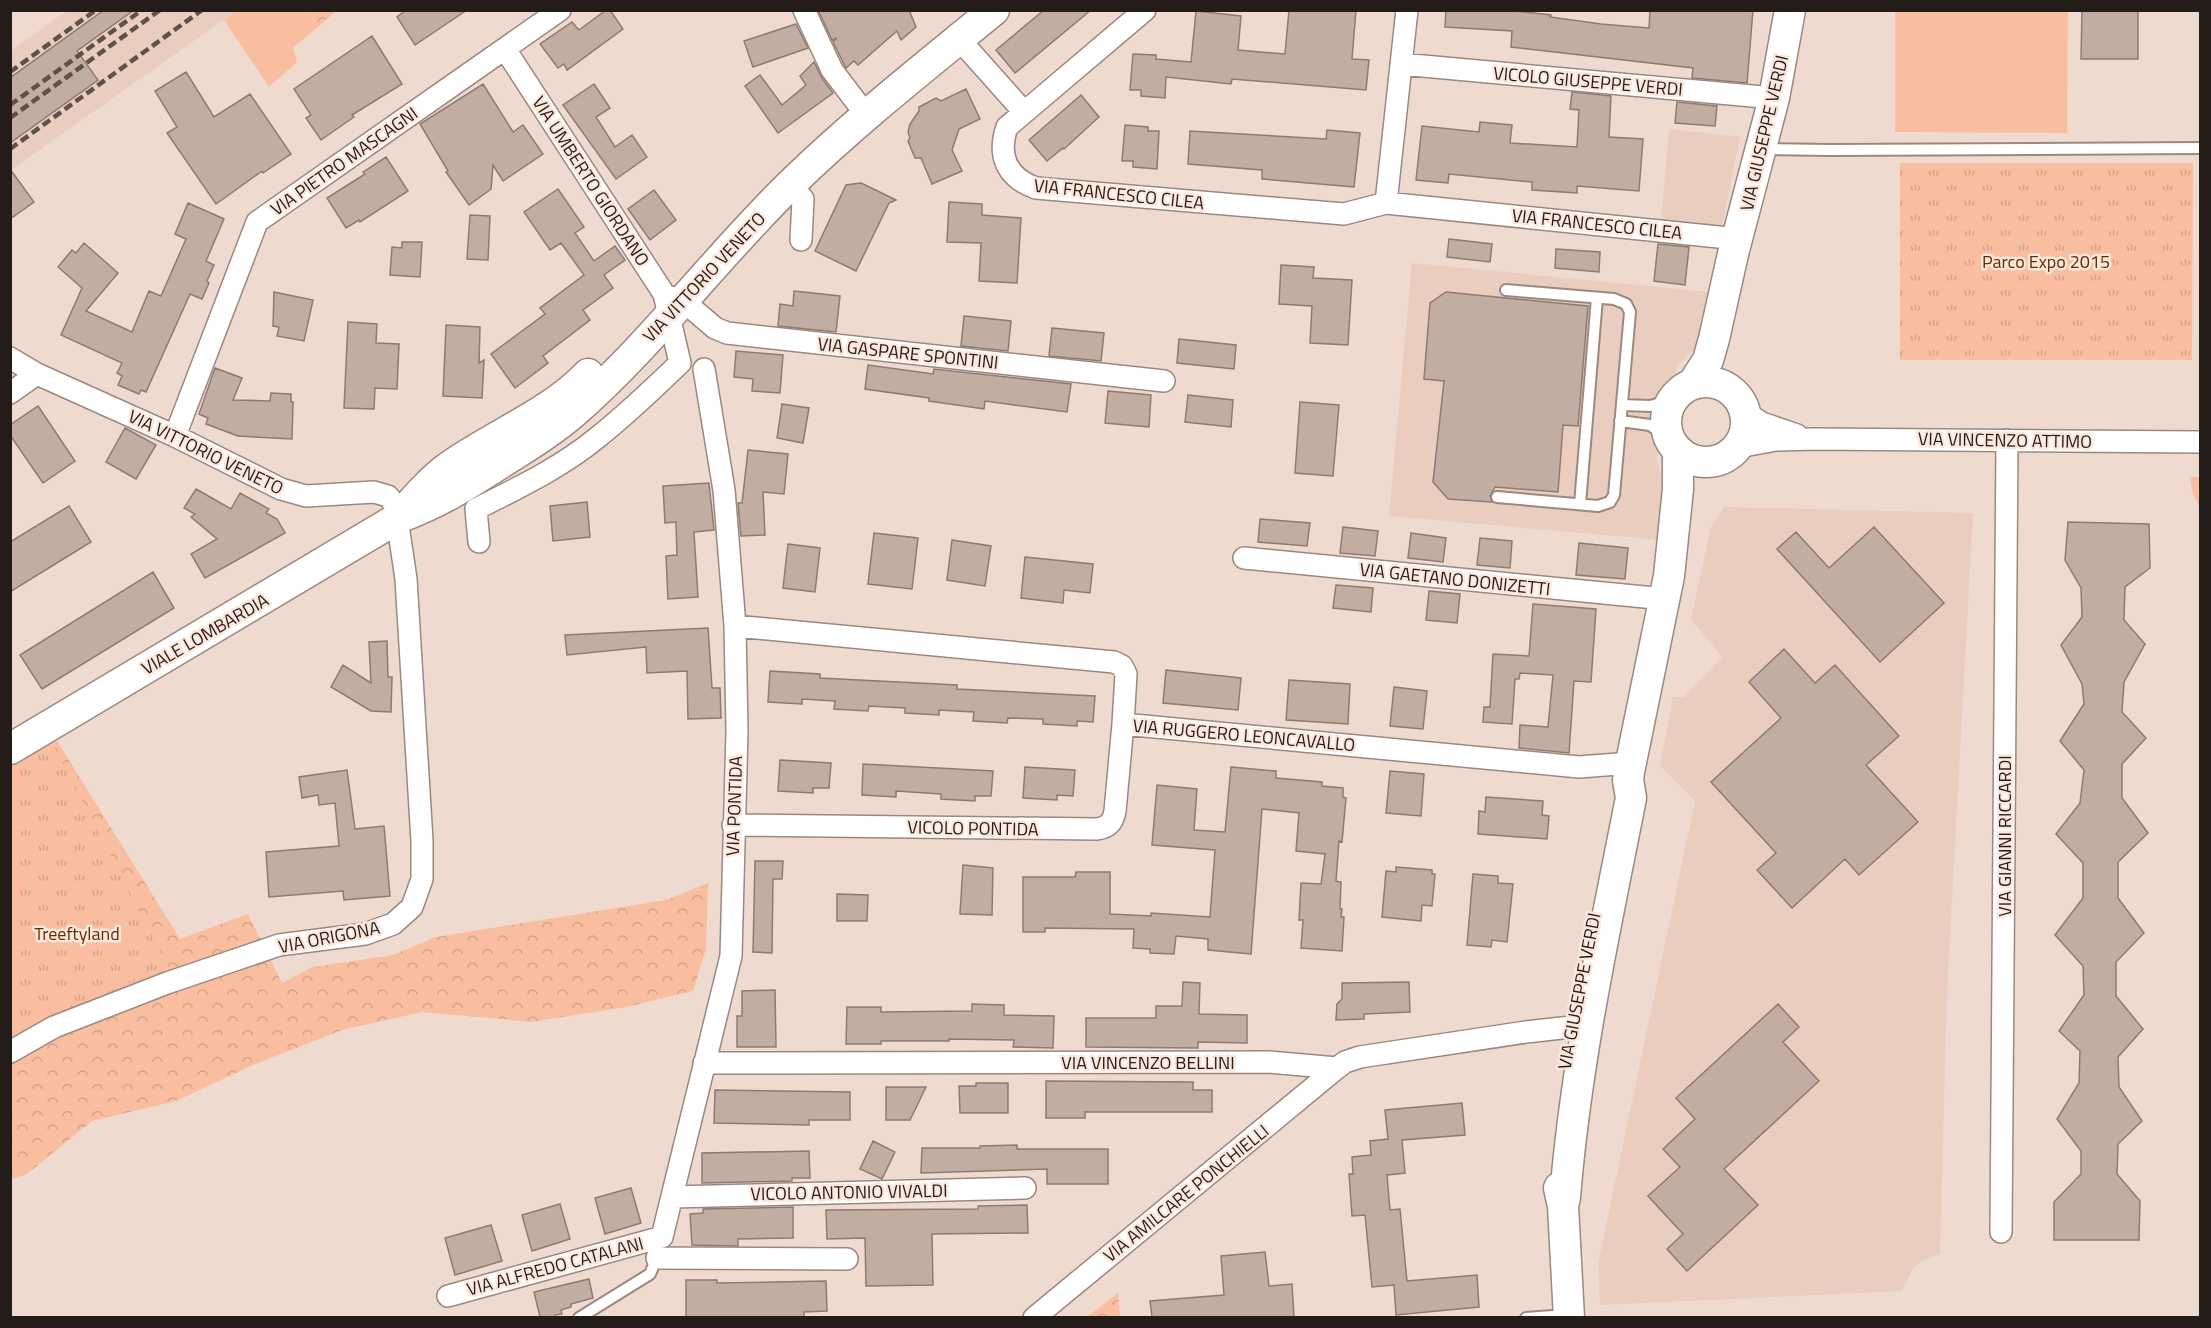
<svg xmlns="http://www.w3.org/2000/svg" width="2211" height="1328" viewBox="0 0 2211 1328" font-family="'Titillium Web',sans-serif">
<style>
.built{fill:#e9cdbf}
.grass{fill:#f9be9f}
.forest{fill:url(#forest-crowns)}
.park{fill:url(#park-tufts)}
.building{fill:#c2ada3;stroke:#8e7b71;stroke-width:1.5}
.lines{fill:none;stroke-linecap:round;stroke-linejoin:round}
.lane-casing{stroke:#9c887e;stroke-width:14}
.street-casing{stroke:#9c887e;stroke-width:24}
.secondary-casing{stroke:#9c887e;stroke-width:33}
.lane{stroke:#fff;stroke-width:10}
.street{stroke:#fff;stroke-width:21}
.secondary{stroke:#fff;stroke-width:30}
.rail{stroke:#5e524c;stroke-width:4.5;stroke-dasharray:9 4.5;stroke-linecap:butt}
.labels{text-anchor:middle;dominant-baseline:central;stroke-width:5;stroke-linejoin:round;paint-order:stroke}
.street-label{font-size:18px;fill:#241c18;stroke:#fce7dc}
.park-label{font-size:18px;fill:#652c01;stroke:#fce7dc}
</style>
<defs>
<pattern id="forest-crowns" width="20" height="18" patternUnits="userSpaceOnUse" patternTransform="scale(1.5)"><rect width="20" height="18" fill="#f9be9f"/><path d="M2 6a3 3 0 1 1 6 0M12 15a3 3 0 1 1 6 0" fill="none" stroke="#d5a388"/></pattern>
<pattern id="park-tufts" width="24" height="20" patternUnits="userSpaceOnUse" patternTransform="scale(1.5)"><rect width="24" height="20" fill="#f9be9f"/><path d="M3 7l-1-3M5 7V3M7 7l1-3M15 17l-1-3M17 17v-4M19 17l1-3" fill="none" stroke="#d5a388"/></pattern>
</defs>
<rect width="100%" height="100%" fill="#efdacf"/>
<path class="built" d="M 66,11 L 236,11 L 11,170 L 34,202 L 11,219 L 11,51 Z
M 1669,129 L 1740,137 L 1722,227 L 1661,222 Z
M 1412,263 L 1710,292 L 1694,349 L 1677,366 L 1675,384 L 1662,401 L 1659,426 L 1665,445 L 1656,458 L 1666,494 L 1661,540 L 1389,516 Z
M 1724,507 L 1973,513 L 1947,992 L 1940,1254 L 1920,1262 L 1912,1270 L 1902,1291 L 1600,1305 L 1598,1264 L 1695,801 L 1660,766 L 1673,697 L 1684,697 L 1722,657 L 1691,619 L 1711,527 Z"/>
<path class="grass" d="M 236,11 L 308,11 L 319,26 L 293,48 L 297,62 L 269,87 L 224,20 Z
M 1895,11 L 2068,11 L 2067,133 L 1895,132 Z
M 2190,477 L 2200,477 L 2200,509 L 2192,491 Z"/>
<path class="forest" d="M 308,11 L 336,11 L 319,26 Z
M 54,736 L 180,939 L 248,914 L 282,983 L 313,967 L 393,955 L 436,937 L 666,900 L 708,883 L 706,949 L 693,991 L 626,1007 L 531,1022 L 422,1012 L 342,1030 L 251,1066 L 176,1101 L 92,1121 L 27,1174 L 11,1180 L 11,763 Z
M 1118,1293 L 1120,1317 L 1087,1317 Z"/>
<path class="park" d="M 1900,163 L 2193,163 L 2192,360 L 1900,360 Z
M 52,742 L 169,968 L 11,1029 L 11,768 Z"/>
<path class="building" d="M 104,10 L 134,10 L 77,51 L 98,80 L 10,143 L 10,78 Z
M 406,10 L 467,10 L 415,45 L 397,17 Z
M 606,10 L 610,10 L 623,29 L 567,70 L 564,64 L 558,68 L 540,44 L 572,22 L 579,30 Z
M 818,10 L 909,10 L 916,27 L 901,40 L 897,31 L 858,65 L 854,61 L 846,68 L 833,42 L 837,38 L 832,40 Z
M 1044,10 L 1091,10 L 1015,73 L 996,50 Z
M 1289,10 L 1356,10 L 1352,59 L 1369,60 L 1366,90 L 1232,79 L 1231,84 L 1166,77 L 1165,98 L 1141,96 L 1141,90 L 1130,90 L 1133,54 L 1156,55 L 1156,59 L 1191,62 L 1196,11 L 1241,16 L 1238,50 L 1285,54 Z
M 1446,10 L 1505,10 L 1551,15 L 1550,17 L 1601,24 L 1649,28 L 1650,10 L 1753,10 L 1747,83 L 1692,78 L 1693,68 L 1511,47 L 1512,31 L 1445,27 Z
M 2082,10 L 2138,10 L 2138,59 L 2081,59 Z
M 796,24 L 808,48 L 753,67 L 744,41 Z
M 372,36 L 402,84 L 352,115 L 354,117 L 321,140 L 306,118 L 311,115 L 294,89 Z
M 814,62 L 822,78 L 833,93 L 778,133 L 745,86 L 760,75 L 782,105 L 806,85 L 800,76 Z
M 186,72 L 214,117 L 250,94 L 291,154 L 263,173 L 262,171 L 216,204 L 167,133 L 177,127 L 155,91 Z
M 483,84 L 513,132 L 523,125 L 543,154 L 503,181 L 493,165 L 491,189 L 469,205 L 446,172 L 448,171 L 420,124 Z
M 594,84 L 610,108 L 596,117 L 615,147 L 632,135 L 647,157 L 616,179 L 563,105 Z
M 966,89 L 980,119 L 959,129 L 952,150 L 962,171 L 932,184 L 921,158 L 915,158 L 908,141 L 910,138 L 908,132 L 910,124 L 919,111 L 919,107 L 936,98 L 941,101 Z
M 1572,92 L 1611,96 L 1609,137 L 1643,139 L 1639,191 L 1577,186 L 1577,193 L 1532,190 L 1532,182 L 1449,174 L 1448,183 L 1416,180 L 1422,126 L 1479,132 L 1480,122 L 1512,125 L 1510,143 L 1577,147 L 1579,110 L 1570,109 Z
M 1081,95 L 1099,117 L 1064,149 L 1063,148 L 1047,161 L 1029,140 Z
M 1677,102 L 1717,106 L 1715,126 L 1675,123 Z
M 1125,125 L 1148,127 L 1148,131 L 1159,131 L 1157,169 L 1133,167 L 1133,161 L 1122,161 Z
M 1327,130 L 1360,133 L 1354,187 L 1262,179 L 1262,170 L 1188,164 L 1190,131 L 1326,139 Z
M 386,157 L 408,191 L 360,222 L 359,220 L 346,228 L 327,198 L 365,174 L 363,172 Z
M 10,169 L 34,202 L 10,219 Z
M 861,183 L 896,200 L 889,203 L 856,271 L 815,251 L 846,185 Z
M 558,189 L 584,227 L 575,233 L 594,261 L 615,246 L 625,260 L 604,275 L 613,288 L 583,310 L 590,320 L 543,356 L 548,363 L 515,388 L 491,354 L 545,314 L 540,308 L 584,275 L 561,243 L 550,250 L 524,212 Z
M 654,190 L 676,220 L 650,240 L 628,209 Z
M 949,202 L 982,204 L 982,215 L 1021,218 L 1017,283 L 979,281 L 981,243 L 947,242 Z
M 188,203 L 224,219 L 206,261 L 214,265 L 207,281 L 209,283 L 202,299 L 190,294 L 146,392 L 141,390 L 139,394 L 118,385 L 122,376 L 117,373 L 122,363 L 61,335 L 82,288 L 58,267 L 72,250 L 76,253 L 84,243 L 118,273 L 86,311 L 132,332 L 149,291 L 161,296 L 186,239 L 175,234 Z
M 470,215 L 490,216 L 488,260 L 467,259 Z
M 1449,239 L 1492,244 L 1490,262 L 1447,257 Z
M 402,242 L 422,242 L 420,277 L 390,275 L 392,247 L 402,248 Z
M 1658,244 L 1689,247 L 1685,285 L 1654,281 Z
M 1556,249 L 1600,252 L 1599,272 L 1555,268 Z
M 1281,265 L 1314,267 L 1313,278 L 1352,280 L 1348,345 L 1310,343 L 1312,306 L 1279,304 Z
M 794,291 L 840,296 L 836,332 L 778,326 L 780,304 L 793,306 Z
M 274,292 L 313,300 L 304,341 L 277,336 L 279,327 L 273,326 Z
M 1446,292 L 1588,306 L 1578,426 L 1563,425 L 1558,492 L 1495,487 L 1490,496 L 1492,502 L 1448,499 L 1433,482 L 1444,381 L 1424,379 L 1430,303 Z
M 964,316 L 1011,321 L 1008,351 L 961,346 Z
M 348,322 L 377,324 L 376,343 L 399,344 L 397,389 L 375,388 L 374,409 L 344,408 Z
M 446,325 L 480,327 L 479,363 L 484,360 L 482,398 L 443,396 Z
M 1052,328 L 1104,333 L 1101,361 L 1049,356 Z
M 1179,339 L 1236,345 L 1234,369 L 1177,363 Z
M 736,351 L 783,355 L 780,393 L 752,391 L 753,379 L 734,377 Z
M 868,365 L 933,374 L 934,369 L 1071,384 L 1067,412 L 985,401 L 984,409 L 929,401 L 929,398 L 865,389 Z
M 215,368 L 242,378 L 233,400 L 270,401 L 271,393 L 291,394 L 291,402 L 293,402 L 292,439 L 238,436 L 206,424 L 208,418 L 199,414 Z
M 1108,391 L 1151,395 L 1149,427 L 1105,423 Z
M 1188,395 L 1233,400 L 1231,427 L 1185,422 Z
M 1300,402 L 1339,405 L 1333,476 L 1295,473 Z
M 782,404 L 809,408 L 803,443 L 777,438 Z
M 38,406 L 75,461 L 43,483 L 10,435 L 10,425 Z
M 125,428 L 156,445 L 136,479 L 106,462 Z
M 748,450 L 788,454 L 784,494 L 763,492 L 765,535 L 741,536 L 738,503 L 742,503 Z
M 709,483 L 714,530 L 694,532 L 698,597 L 668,599 L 666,556 L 677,555 L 676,522 L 665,523 L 663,486 Z
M 196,489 L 231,509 L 240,493 L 269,509 L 266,513 L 277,519 L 285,533 L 205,578 L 191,554 L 217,539 L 191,517 L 195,514 L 184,508 Z
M 587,502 L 590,537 L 553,541 L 550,506 Z
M 69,506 L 91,542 L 10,592 L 10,542 Z
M 1260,519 L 1310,523 L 1307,546 L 1258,542 Z
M 2068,522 L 2149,524 L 2150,568 L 2125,587 L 2124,620 L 2145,644 L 2124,682 L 2122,712 L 2146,738 L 2122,764 L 2122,798 L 2148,833 L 2118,862 L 2118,898 L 2144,933 L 2116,962 L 2116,996 L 2143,1029 L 2118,1057 L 2119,1087 L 2142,1121 L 2118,1144 L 2117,1174 L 2140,1201 L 2139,1240 L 2054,1240 L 2054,1202 L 2081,1174 L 2081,1151 L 2057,1119 L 2079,1083 L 2080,1051 L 2059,1031 L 2084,995 L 2083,966 L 2055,935 L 2083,898 L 2083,863 L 2056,834 L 2080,803 L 2084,770 L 2060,741 L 2084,704 L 2082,684 L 2061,645 L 2082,617 L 2081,588 L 2065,560 Z
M 1343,527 L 1378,531 L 1375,556 L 1340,553 Z
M 1874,527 L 1944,603 L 1880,662 L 1777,549 L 1796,532 L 1829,568 Z
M 874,533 L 918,538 L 912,589 L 868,584 Z
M 1411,533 L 1446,538 L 1443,562 L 1408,558 Z
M 1480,538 L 1512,541 L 1510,568 L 1477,565 Z
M 952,540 L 991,546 L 985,586 L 947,580 Z
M 1579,543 L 1628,548 L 1625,579 L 1576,575 Z
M 788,544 L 820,548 L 815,592 L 783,588 Z
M 1025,557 L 1093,564 L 1090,593 L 1064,590 L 1063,603 L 1021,598 Z
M 153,572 L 174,608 L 42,689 L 20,655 Z
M 1336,585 L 1373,588 L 1371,612 L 1333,608 Z
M 1429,591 L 1460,594 L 1457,623 L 1426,620 Z
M 1533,604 L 1596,609 L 1591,682 L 1574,681 L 1569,753 L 1519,748 L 1520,725 L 1548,727 L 1553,675 L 1520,673 L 1519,679 L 1515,679 L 1512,724 L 1483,722 L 1484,707 L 1490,707 L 1493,654 L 1529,656 Z
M 708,628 L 712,688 L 720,688 L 721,718 L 688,719 L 687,671 L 647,673 L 646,647 L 567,655 L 565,635 Z
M 387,641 L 388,677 L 392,677 L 391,712 L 371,711 L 331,687 L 343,665 L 371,683 L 369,642 Z
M 1784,649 L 1815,683 L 1835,665 L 1899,736 L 1866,765 L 1918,822 L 1859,875 L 1845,859 L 1792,908 L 1757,870 L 1776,853 L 1711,782 L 1781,718 L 1749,682 Z
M 1166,670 L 1241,678 L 1238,710 L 1163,703 Z
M 770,671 L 820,674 L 820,678 L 957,685 L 957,689 L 1095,696 L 1093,722 L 1077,721 L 1077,726 L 1043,724 L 1043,719 L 1008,718 L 1007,723 L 973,721 L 974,712 L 939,710 L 939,715 L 905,713 L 905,708 L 869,706 L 868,711 L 834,709 L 835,701 L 802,699 L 802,704 L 768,702 Z
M 1289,680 L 1350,684 L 1348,724 L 1286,720 Z
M 1394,687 L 1427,691 L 1423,729 L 1390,726 Z
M 780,760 L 831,763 L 829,788 L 813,788 L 813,793 L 778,791 Z
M 863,764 L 993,771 L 991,796 L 975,796 L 975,801 L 941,799 L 941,794 L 896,791 L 896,797 L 862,795 Z
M 1025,767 L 1075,770 L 1073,796 L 1057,795 L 1057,800 L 1023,798 Z
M 1231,767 L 1276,771 L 1276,778 L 1322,782 L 1322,786 L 1343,788 L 1343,797 L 1346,798 L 1342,842 L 1339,841 L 1336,881 L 1341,882 L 1340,909 L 1342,909 L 1341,917 L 1344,917 L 1342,951 L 1301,948 L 1303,920 L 1299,920 L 1301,883 L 1321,884 L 1325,854 L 1296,851 L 1299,813 L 1262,809 L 1251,954 L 1208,950 L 1208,939 L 1176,936 L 1174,954 L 1150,953 L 1150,949 L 1133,948 L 1134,929 L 1045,928 L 1045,932 L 1023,932 L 1023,877 L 1075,877 L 1076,872 L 1110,872 L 1110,914 L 1151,916 L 1151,913 L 1210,917 L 1215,850 L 1152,845 L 1157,785 L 1197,789 L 1194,830 L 1225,832 Z
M 347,770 L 355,829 L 384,826 L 390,896 L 344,900 L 343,891 L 269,897 L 266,852 L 339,846 L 335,803 L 319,805 L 318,795 L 302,798 L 299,777 Z
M 1390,771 L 1424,774 L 1421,816 L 1386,813 Z
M 1486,797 L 1543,801 L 1542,815 L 1549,816 L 1547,839 L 1478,834 L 1479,811 L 1485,812 Z
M 755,861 L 783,861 L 782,879 L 773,879 L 772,953 L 753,952 Z
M 963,865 L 993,868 L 992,915 L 960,914 Z
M 1396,867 L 1432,870 L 1432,874 L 1435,874 L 1432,906 L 1422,905 L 1421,921 L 1382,917 L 1386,871 L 1396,872 Z
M 1473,874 L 1498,876 L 1498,883 L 1513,884 L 1507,942 L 1492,940 L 1491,947 L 1467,945 Z
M 837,894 L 868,895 L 867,921 L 837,921 Z
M 1183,982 L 1200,983 L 1199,1014 L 1247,1015 L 1247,1043 L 1198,1042 L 1198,1048 L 1086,1047 L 1086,1018 L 1156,1018 L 1156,1006 L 1182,1006 Z
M 1409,982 L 1410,1012 L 1364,1014 L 1364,1019 L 1336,1020 L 1337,1004 L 1342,999 L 1342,983 Z
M 775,990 L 776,1047 L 737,1047 L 737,1016 L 742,1016 L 742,991 Z
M 972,1004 L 1004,1005 L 1004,1015 L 1054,1016 L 1053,1048 L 1013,1047 L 1014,1040 L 949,1039 L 949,1041 L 881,1041 L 881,1044 L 846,1044 L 847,1007 L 881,1007 L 881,1012 L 972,1011 Z
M 1778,1004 L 1799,1027 L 1783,1042 L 1819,1081 L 1724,1169 L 1758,1205 L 1687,1271 L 1667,1249 L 1683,1234 L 1648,1196 L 1680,1167 L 1663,1149 L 1695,1119 L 1676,1098 Z
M 1046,1081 L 1193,1082 L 1193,1090 L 1212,1090 L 1212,1112 L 1085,1112 L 1085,1118 L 1046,1118 Z
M 976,1083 L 1008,1083 L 1008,1113 L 960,1113 L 959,1086 L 976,1086 Z
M 886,1087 L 926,1087 L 910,1120 L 886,1120 Z
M 715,1090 L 850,1092 L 850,1120 L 809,1120 L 809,1125 L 714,1123 Z
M 1462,1103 L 1465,1135 L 1402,1140 L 1405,1173 L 1387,1175 L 1390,1210 L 1400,1209 L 1407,1281 L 1477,1275 L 1479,1307 L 1396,1315 L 1394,1285 L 1372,1287 L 1365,1215 L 1352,1216 L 1349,1174 L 1353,1174 L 1352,1157 L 1371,1155 L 1370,1141 L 1388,1139 L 1385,1110 Z
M 873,1141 L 895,1152 L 882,1179 L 860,1169 Z
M 1017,1145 L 1017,1149 L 1108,1149 L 1108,1184 L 1047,1184 L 1047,1169 L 921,1173 L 922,1148 L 980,1148 L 980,1146 Z
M 809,1151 L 810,1178 L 792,1178 L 792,1181 L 702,1183 L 702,1153 Z
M 631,1188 L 641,1223 L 605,1234 L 595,1198 Z
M 560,1204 L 570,1239 L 532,1251 L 522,1215 Z
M 1027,1205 L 1028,1233 L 932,1234 L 933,1285 L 866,1286 L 865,1238 L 827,1239 L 826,1210 L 978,1209 L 978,1206 Z
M 793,1207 L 793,1238 L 738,1239 L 738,1246 L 692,1245 L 690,1214 L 703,1213 L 703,1209 Z
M 491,1225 L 502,1261 L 455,1275 L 445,1238 Z
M 1265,1252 L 1269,1286 L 1292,1284 L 1294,1317 L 1152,1317 L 1150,1301 L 1224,1295 L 1221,1256 Z
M 589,1279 L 593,1298 L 571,1304 L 571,1307 L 561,1310 L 562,1314 L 555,1315 L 556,1317 L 540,1317 L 534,1292 Z
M 686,1280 L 717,1280 L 717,1283 L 826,1281 L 827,1311 L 804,1312 L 804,1317 L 686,1317 Z"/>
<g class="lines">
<defs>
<path id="lane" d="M 1762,149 L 1831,150 L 2200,148
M 1622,405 L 1650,406 L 1672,400
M 1620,421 L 1650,425 L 1670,439
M 1497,497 L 1598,506 L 1610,502 L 1614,495 L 1630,312 L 1626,304 L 1614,299 L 1506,290
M 1580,504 L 1597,298
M 579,1318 L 650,1274 L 658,1255
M 1526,1318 L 1566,1315"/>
<path id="street" d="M 804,10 L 832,70 L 867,116
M 1145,10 L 1007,127 C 997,156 1007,178 1036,188 L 1344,214 L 1386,203 L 1407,10
M 959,39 L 1024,112
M 1401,64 L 1774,98
M 791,184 L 803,199 L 801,240
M 1386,203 L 1738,239
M 670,297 L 682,300 L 715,328 L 727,333 L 1164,381
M 10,358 L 37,374 L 175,436 L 281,489 L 306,496 L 374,492 L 388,496 L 395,505 L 406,579 L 422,841 L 422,879 L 412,907 L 393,924 L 365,934 L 279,945 L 167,983 L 54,1027 L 10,1052
M 10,393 L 37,374
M 1745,412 L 1762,423 L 1797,435
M 175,436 L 257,222 L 560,10
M 1738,447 L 1776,440 L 1815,439 L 2200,442
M 479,542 L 476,509 C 518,488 562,467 598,437 C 627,414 654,388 680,363 L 664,294 L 505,49
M 1244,558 L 1665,599
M 735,626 L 1114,662 L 1122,666 L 1126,674 L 1123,724 L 1579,767 L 1631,763
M 733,825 L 1097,829 C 1109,827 1113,822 1115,811 L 1123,724
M 704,1063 L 1269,1062 L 1337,1068 L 1345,1062 L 1360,1057 L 1526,1032 L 1588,1025
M 672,1197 L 1025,1188
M 2001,1232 L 2007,440
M 657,1258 L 847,1259
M 448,1296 L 662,1237 L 731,956 L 737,731 L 735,626 L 724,490 L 704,369
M 1034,1318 L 1337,1068"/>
<path id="secondary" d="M1666 422a40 40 0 1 1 80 0a40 40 0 1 1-80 0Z
M 1694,382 L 1708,360 L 1714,339 L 1733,254 L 1774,98 L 1790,10
M 404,511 C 418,495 433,478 450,466 C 494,435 551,413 588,374
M 10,749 L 398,518 C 436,504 464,487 498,465 C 523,449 549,434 572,414 C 652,345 718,254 794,181 C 857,120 926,66 994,10
M 1559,1188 L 1563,1206 L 1569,1318
M 1563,1206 L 1565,1197 C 1576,1062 1605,930 1631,798 L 1628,780 L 1629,772 L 1669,576 L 1678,489 L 1678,453"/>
</defs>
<use href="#lane" class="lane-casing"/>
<use href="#street" class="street-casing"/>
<use href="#secondary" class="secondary-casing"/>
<use href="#lane" class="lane"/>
<use href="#street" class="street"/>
<use href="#secondary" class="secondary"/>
<path class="rail" d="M 10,72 L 96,10
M 10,105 L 142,10
M 10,118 L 160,10
M 10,149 L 202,10"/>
</g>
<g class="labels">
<g class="street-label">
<text transform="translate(1588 81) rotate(5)">VICOLO GIUSEPPE VERDI</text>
<text transform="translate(1764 133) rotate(-77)">VIA GIUSEPPE VERDI</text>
<text transform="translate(344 161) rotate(-35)">VIA PIETRO MASCAGNI</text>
<text transform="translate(591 181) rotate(57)">VIA UMBERTO GIORDANO</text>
<text transform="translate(1119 194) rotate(6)">VIA FRANCESCO CILEA</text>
<text transform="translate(1597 224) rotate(6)">VIA FRANCESCO CILEA</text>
<text transform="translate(704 277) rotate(-47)">VIA VITTORIO VENETO</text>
<text transform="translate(908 353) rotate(6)">VIA GASPARE SPONTINI</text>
<text transform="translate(2005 440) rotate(1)">VIA VINCENZO ATTIMO</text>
<text transform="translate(206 452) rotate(26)">VIA VITTORIO VENETO</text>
<text transform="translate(1455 579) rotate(6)">VIA GAETANO DONIZETTI</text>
<text transform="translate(205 634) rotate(-30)">VIALE LOMBARDIA</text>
<text transform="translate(1244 735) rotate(5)">VIA RUGGERO LEONCAVALLO</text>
<text transform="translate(734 806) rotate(-88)">VIA PONTIDA</text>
<text transform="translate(973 828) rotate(1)">VICOLO PONTIDA</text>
<text transform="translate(2004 836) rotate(-90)">VIA GIANNI RICCARDI</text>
<text transform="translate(329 937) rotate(-11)">VIA ORIGONA</text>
<text transform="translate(1579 991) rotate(-79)">VIA GIUSEPPE VERDI</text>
<text x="1148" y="1062">VIA VINCENZO BELLINI</text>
<text transform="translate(849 1192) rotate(-1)">VICOLO ANTONIO VIVALDI</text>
<text transform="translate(1186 1193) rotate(-39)">VIA AMILCARE PONCHIELLI</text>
<text transform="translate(555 1266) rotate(-15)">VIA ALFREDO CATALANI</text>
</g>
<g class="park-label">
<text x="2046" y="261">Parco Expo 2015</text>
<text x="77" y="933">Treeftyland</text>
</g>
</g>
<rect width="2211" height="1328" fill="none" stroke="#241c18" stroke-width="24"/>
</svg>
